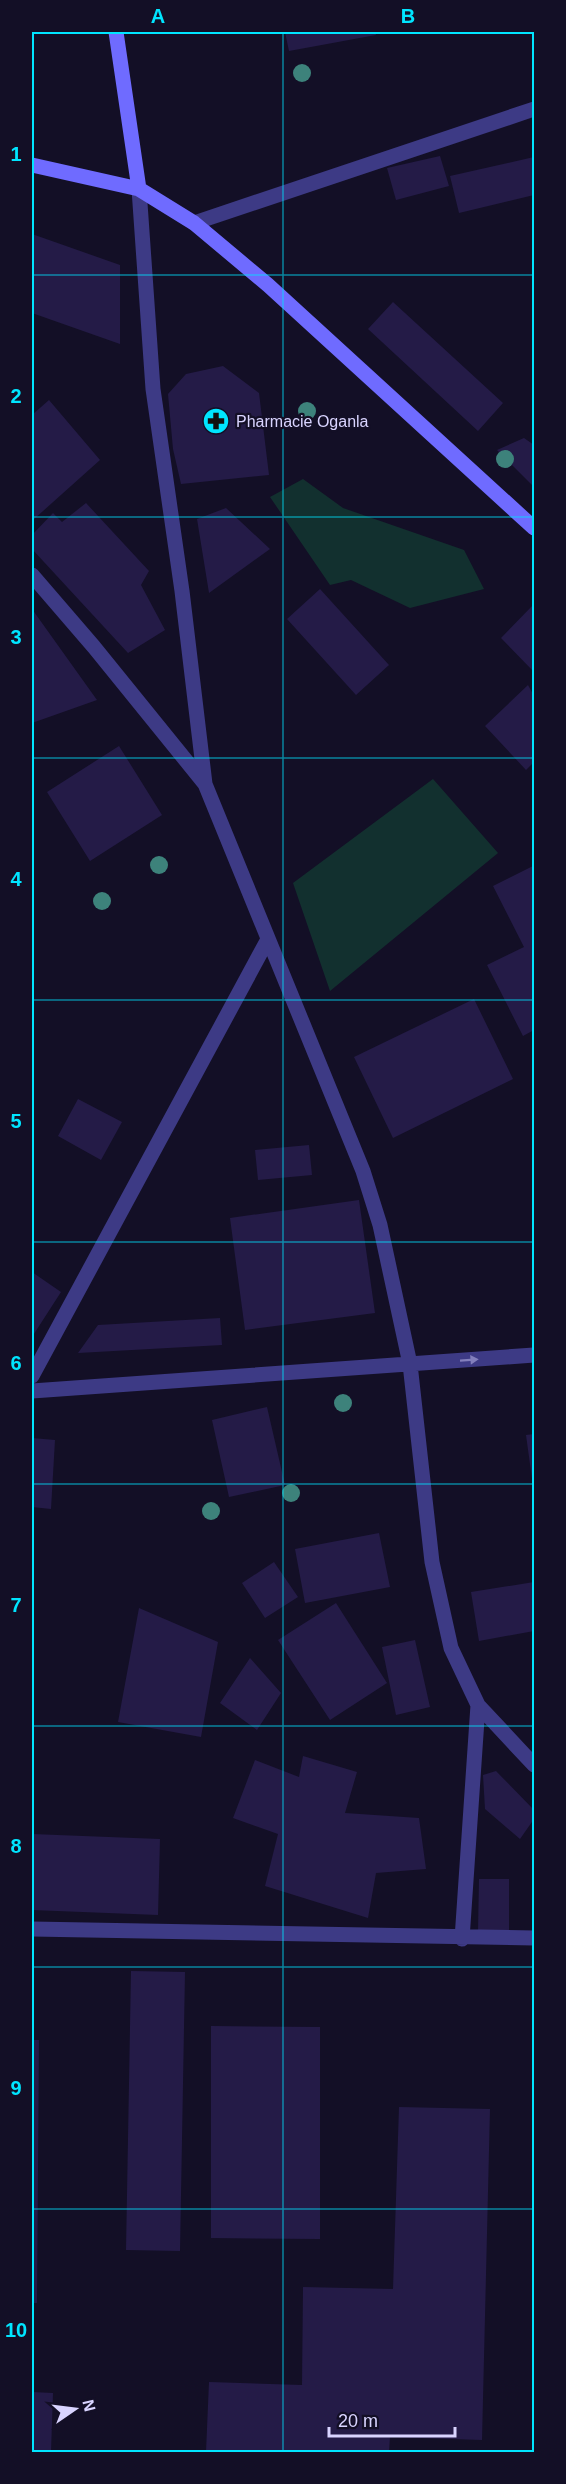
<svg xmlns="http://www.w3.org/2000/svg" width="566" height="2484" viewBox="0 0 566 2484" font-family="Helvetica,sans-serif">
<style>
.green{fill:#12302f}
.building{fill:#241b47}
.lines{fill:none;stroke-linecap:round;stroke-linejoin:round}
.service{stroke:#3d3a85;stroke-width:15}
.minor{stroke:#3d3a85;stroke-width:15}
.secondary{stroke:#6f6bff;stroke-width:15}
.tree{fill:#3d827b}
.oneway{fill:#837fbc}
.grid{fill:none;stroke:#00e5ff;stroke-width:1.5;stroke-opacity:0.55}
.labels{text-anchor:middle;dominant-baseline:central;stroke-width:4.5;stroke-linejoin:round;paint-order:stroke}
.poi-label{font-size:16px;fill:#d9d4ff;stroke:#130f26;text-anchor:start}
.neatline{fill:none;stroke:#00e5ff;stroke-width:2}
.grid-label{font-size:20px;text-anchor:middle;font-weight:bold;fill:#00e5ff}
</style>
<rect width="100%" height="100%" fill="#130f26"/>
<path class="green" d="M 303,479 L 343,508 L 464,550 L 484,589 L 410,608 L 351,580 L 330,585 L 270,497 Z
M 433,779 L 498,853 L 330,991 L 293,883 Z"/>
<path class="building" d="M 285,32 L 375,32 L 376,35 L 289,51 Z
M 440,156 L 449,186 L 396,200 L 387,168 Z
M 534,157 L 534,195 L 459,213 L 450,176 Z
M 32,234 L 120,265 L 120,344 L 32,313 Z
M 393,302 L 503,403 L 478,431 L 368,329 Z
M 223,366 L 259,393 L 269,475 L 181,484 L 173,449 L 168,394 L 186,374 Z
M 49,400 L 100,460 L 33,520 L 32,415 Z
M 524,438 L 534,445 L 534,487 L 497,450 Z
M 86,503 L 149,571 L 141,585 L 165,630 L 128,653 L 32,549 L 32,535 L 53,513 L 62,522 Z
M 226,508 L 270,549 L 209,593 L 197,519 Z
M 320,589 L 389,665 L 356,695 L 287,619 Z
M 534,604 L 534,672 L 501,638 Z
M 32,609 L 97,700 L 32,723 Z
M 528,685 L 534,696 L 534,762 L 526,770 L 485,726 Z
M 119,746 L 162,815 L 90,861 L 47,792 Z
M 533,866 L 534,1030 L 523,1036 L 487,965 L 524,947 L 493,886 Z
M 474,999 L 513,1079 L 393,1138 L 354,1057 Z
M 78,1099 L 122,1122 L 101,1160 L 58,1136 Z
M 309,1145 L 312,1175 L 258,1180 L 255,1150 Z
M 359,1200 L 375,1313 L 245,1330 L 230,1218 Z
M 32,1272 L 61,1292 L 32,1337 Z
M 220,1318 L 222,1345 L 78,1353 L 98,1325 Z
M 267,1407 L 285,1485 L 229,1497 L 212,1420 Z
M 534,1434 L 534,1486 L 533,1486 L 526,1435 Z
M 32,1438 L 55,1440 L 51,1509 L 32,1507 Z
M 379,1533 L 390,1587 L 305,1603 L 295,1549 Z
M 274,1562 L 298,1597 L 265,1618 L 242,1583 Z
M 534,1582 L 534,1631 L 479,1641 L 471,1592 Z
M 336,1603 L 387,1683 L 330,1720 L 278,1640 Z
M 139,1608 L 218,1642 L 201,1737 L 118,1722 Z
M 415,1640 L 430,1707 L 396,1715 L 382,1647 Z
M 250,1658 L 281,1693 L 257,1730 L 220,1703 Z
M 303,1756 L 357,1772 L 345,1813 L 419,1818 L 426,1869 L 376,1873 L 368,1918 L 265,1886 L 278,1834 L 233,1818 L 255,1760 L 299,1777 Z
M 496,1771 L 534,1810 L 534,1819 L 520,1839 L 485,1809 L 483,1775 Z
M 32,1834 L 160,1839 L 158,1915 L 32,1910 Z
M 479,1879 L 509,1879 L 509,1932 L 478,1932 Z
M 131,1971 L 185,1972 L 180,2251 L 126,2250 Z
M 211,2026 L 320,2027 L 320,2239 L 211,2238 Z
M 32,2040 L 39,2040 L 37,2303 L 32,2303 Z
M 399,2107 L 490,2109 L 482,2440 L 390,2437 L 389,2452 L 206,2452 L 209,2382 L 302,2385 L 303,2287 L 393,2289 Z
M 32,2392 L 53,2393 L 51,2452 L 32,2452 Z"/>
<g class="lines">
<path class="service" d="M 194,223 L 534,109"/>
<path class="minor" d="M 139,189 L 153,389 L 182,591 L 205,784 L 363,1171 L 380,1225 L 410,1364 L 432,1562 L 451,1648 L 478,1705 L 534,1765
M 32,575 L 94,647 L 205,784
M 32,1376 L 267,941
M 32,1391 L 534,1355
M 32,1929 L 534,1938
M 462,1939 L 478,1705"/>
<path class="secondary" d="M 116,32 L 139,189
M 32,165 L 139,189 L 194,223 L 268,285 L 534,528"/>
</g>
<g class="tree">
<circle cx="302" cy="73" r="9"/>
<circle cx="307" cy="411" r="9"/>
<circle cx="505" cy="459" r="9"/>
<circle cx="159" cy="865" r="9"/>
<circle cx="102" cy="901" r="9"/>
<circle cx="343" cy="1403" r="9"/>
<circle cx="291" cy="1493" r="9"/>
<circle cx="211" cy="1511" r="9"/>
</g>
<defs><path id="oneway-solid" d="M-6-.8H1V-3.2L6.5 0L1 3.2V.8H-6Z" transform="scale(1.5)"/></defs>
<use class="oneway" href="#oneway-solid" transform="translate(469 1360) rotate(-4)"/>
<path class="grid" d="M 283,32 L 283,2452M 32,275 L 534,275M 32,517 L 534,517M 32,758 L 534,758M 32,1000 L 534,1000M 32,1242 L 534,1242M 32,1484 L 534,1484M 32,1726 L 534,1726M 32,1967 L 534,1967M 32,2209 L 534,2209"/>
<defs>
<symbol id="pharmacy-disc" viewBox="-11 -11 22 22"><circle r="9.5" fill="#00e5ff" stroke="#130f26"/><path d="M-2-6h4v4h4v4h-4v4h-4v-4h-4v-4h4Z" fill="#111"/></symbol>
</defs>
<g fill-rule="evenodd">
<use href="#pharmacy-disc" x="201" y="406" width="30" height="30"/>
</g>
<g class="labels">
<g class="poi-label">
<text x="236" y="421">Pharmacie Oganla</text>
</g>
</g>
<rect width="566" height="2484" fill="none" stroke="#130f26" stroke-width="66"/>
<g transform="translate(75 2409) rotate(76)" stroke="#130f26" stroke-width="4.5" paint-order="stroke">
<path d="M0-4.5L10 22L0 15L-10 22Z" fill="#d9d4ff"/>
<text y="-9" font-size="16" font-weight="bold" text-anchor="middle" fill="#d9d4ff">N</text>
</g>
<path d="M329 2427v9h126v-9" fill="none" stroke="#d9d4ff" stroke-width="3"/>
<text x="338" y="2427" font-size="18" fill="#d9d4ff" stroke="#130f26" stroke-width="4.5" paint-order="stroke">20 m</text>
<rect x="33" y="33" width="500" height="2418" class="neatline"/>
<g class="grid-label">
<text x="158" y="23">A</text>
<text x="408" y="23">B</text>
<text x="16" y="161">1</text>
<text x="16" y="403">2</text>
<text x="16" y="644">3</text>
<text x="16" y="886">4</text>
<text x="16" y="1128">5</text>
<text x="16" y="1370">6</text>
<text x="16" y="1612">7</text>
<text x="16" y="1853">8</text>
<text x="16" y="2095">9</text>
<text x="16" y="2337">10</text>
</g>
</svg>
